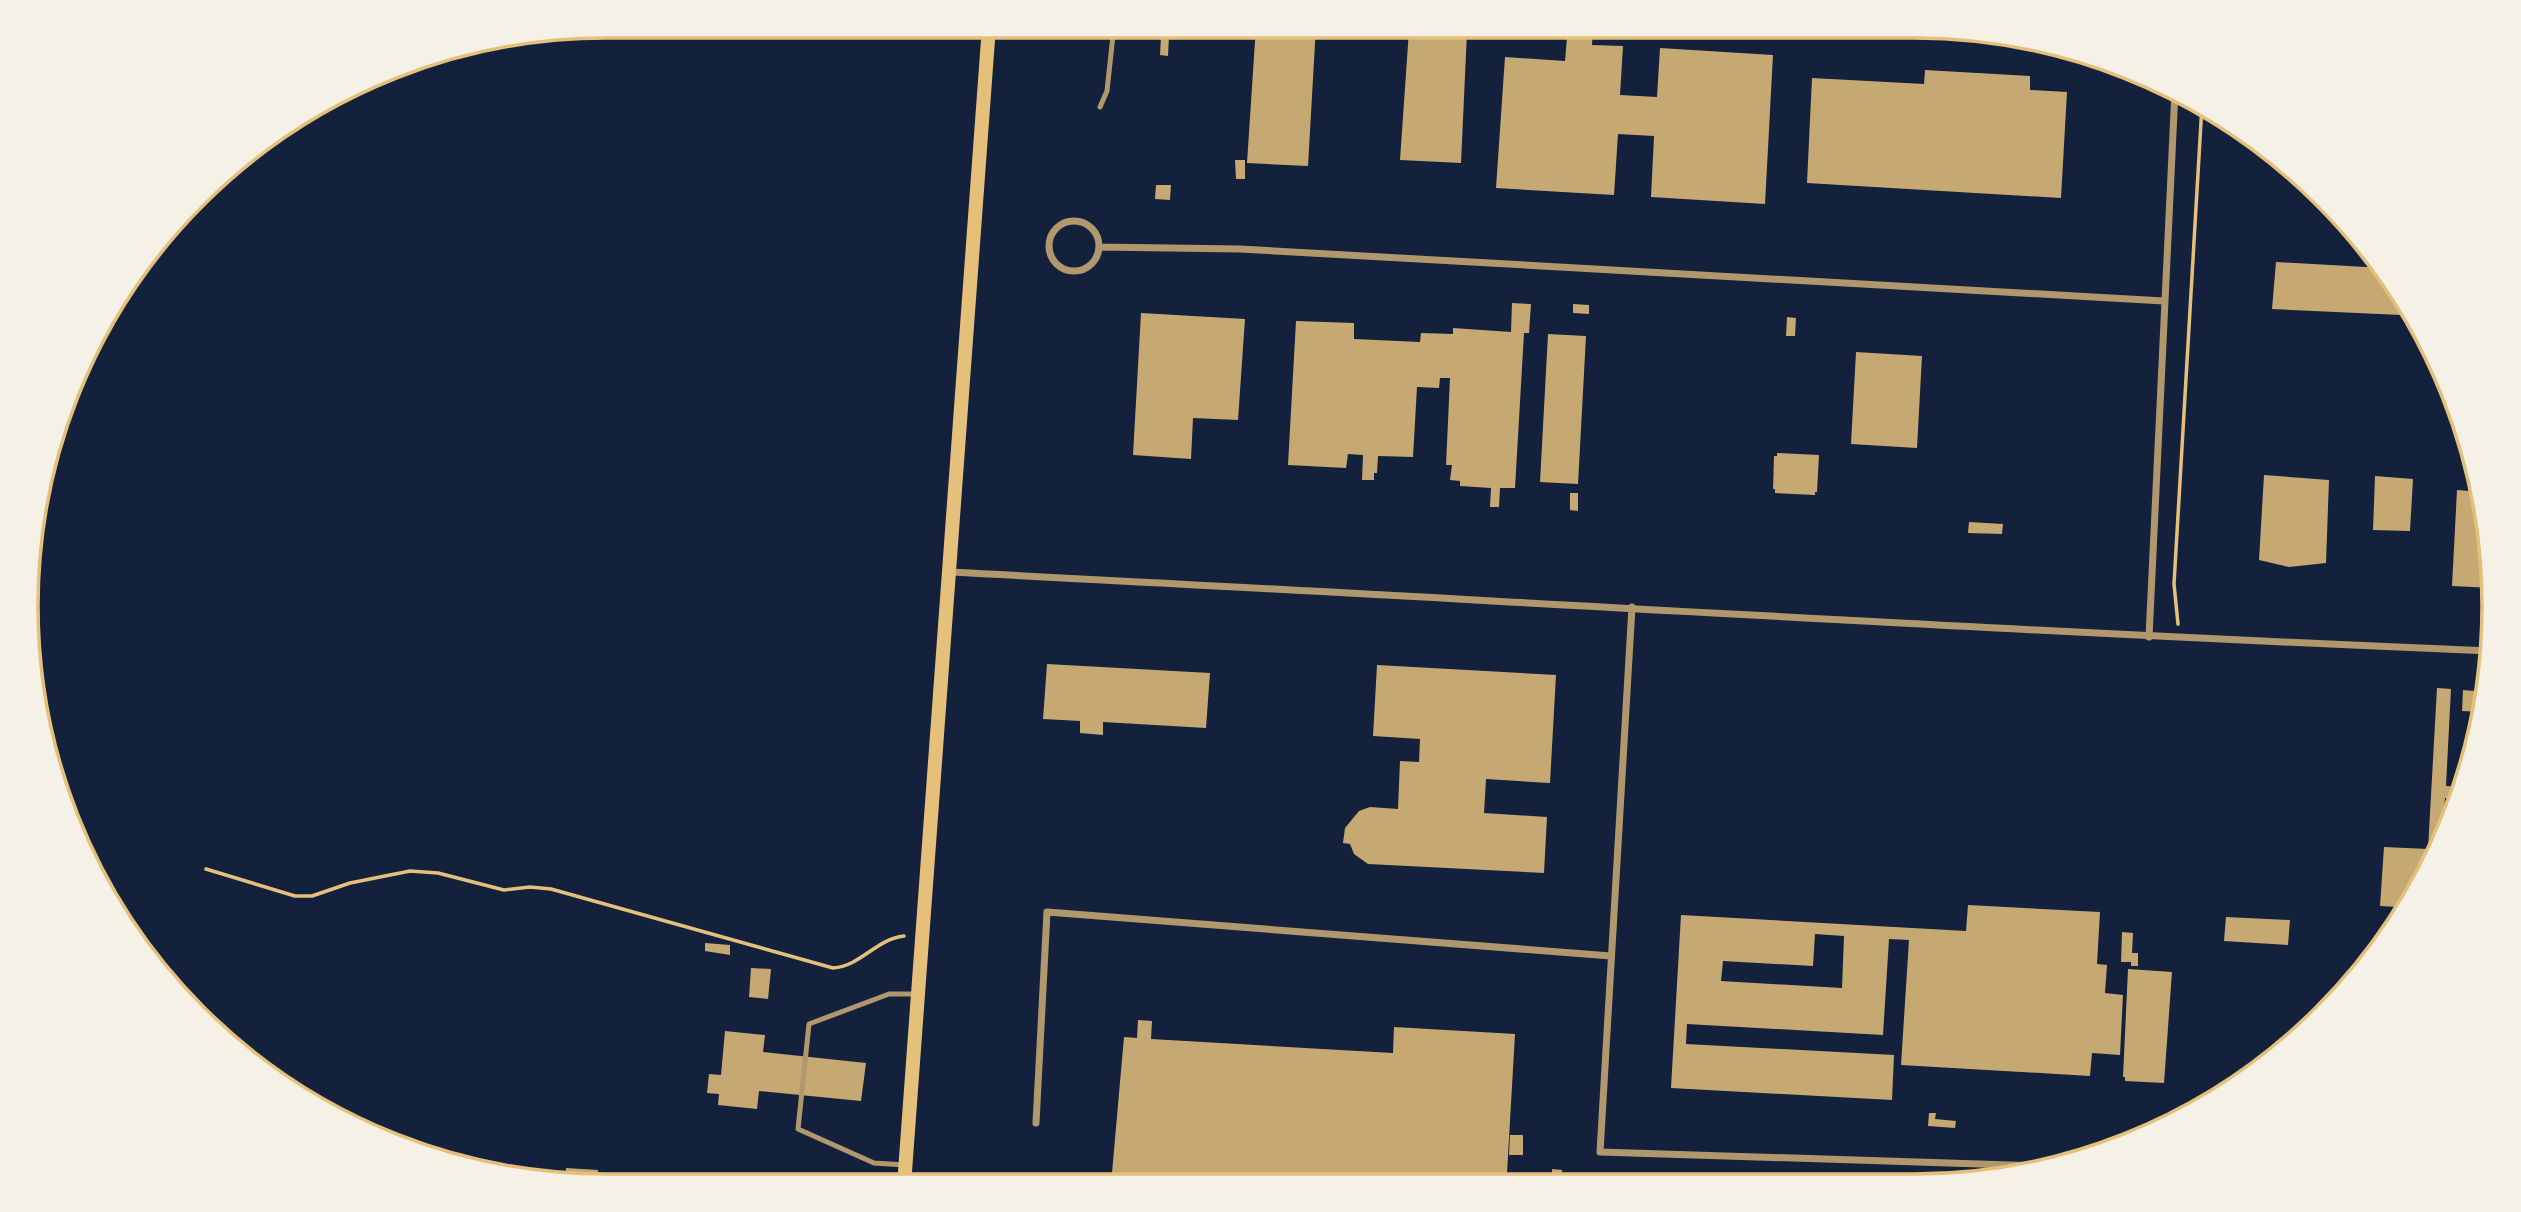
<svg xmlns="http://www.w3.org/2000/svg" width="2521" height="1212" viewBox="0 0 2521 1212" font-family="Montserrat,sans-serif">
<style>
.building{fill:#c6a872;fill-rule:evenodd}
.lines{fill:none;stroke-linecap:round;stroke-linejoin:round}
.path{stroke:#e5c07b;stroke-width:3.5}
.service{stroke:#b1986c;stroke-width:5}
.minor{stroke:#b1986c;stroke-width:7}
.secondary{stroke:#e5c07b;stroke-width:14}
.rim{fill:none;stroke:#e5c07b;stroke-width:3.5}
</style>
<rect width="100%" height="100%" fill="#14213d"/>
<path class="building" d="M 1256,26 L 1316,26 L 1308,166 L 1247,163 Z
M 1568,26 L 1593,26 L 1592,45 L 1623,46 L 1620,95 L 1657,97 L 1660,48 L 1773,55 L 1765,204 L 1651,197 L 1654,136 L 1618,134 L 1614,195 L 1496,188 L 1505,57 L 1565,61 Z
M 1852,26 L 1876,26 L 1876,38 L 1852,38 Z
M 1409,30 L 1467,32 L 1461,163 L 1400,160 Z
M 1161,36 L 1169,37 L 1168,56 L 1160,55 Z
M 1925,70 L 2030,76 L 2030,90 L 2067,92 L 2061,198 L 1807,183 L 1812,78 L 1924,84 Z
M 1235,160 L 1245,160 L 1245,179 L 1236,179 Z
M 1156,185 L 1171,185 L 1170,200 L 1155,199 Z
M 2276,262 L 2384,268 L 2403,294 L 2401,315 L 2272,309 Z
M 1512,303 L 1531,304 L 1529,333 L 1524,333 L 1515,488 L 1500,488 L 1499,507 L 1490,507 L 1491,488 L 1460,486 L 1460,481 L 1450,480 L 1452,465 L 1446,465 L 1450,378 L 1440,378 L 1439,388 L 1417,387 L 1413,457 L 1378,456 L 1377,473 L 1374,473 L 1374,480 L 1362,480 L 1363,455 L 1348,454 L 1346,468 L 1288,465 L 1296,321 L 1354,323 L 1354,339 L 1420,342 L 1421,333 L 1453,334 L 1453,328 L 1511,332 Z
M 1573,304 L 1589,305 L 1589,314 L 1573,313 Z
M 1141,313 L 1245,319 L 1238,420 L 1193,418 L 1191,459 L 1133,455 Z
M 1787,317 L 1796,318 L 1795,336 L 1786,336 Z
M 1548,334 L 1586,336 L 1578,484 L 1540,482 Z
M 1856,352 L 1922,356 L 1917,448 L 1851,444 Z
M 1777,453 L 1819,455 L 1817,492 L 1815,492 L 1815,495 L 1775,493 L 1775,489 L 1773,489 L 1774,456 L 1777,456 Z
M 2264,475 L 2329,480 L 2326,563 L 2289,567 L 2259,560 Z
M 2375,476 L 2413,479 L 2410,531 L 2373,530 Z
M 2457,490 L 2483,492 L 2493,588 L 2452,586 Z
M 1570,493 L 1578,493 L 1578,511 L 1570,510 Z
M 1969,522 L 2003,524 L 2002,534 L 1968,533 Z
M 1047,664 L 1210,673 L 1206,728 L 1103,722 L 1103,735 L 1080,733 L 1080,721 L 1043,719 Z
M 1377,665 L 1556,675 L 1550,783 L 1486,779 L 1484,813 L 1547,817 L 1544,873 L 1368,864 L 1354,854 L 1350,844 L 1343,843 L 1345,828 L 1359,811 L 1370,807 L 1398,809 L 1400,761 L 1419,762 L 1420,739 L 1373,736 Z
M 2437,688 L 2451,689 L 2446,786 L 2463,787 L 2459,799 L 2445,798 L 2442,842 L 2396,922 L 2397,907 L 2380,906 L 2384,847 L 2428,849 Z
M 2463,690 L 2486,692 L 2484,712 L 2462,711 Z
M 1968,905 L 2100,912 L 2097,964 L 2107,965 L 2105,993 L 2123,995 L 2120,1055 L 2092,1053 L 2090,1076 L 1901,1065 L 1909,940 L 1889,939 L 1883,1035 L 1687,1024 L 1686,1044 L 1894,1055 L 1892,1100 L 1671,1088 L 1681,915 L 1966,931 ZM 1815,934 L 1844,936 L 1842,988 L 1721,981 L 1723,961 L 1813,966 Z
M 2226,917 L 2290,920 L 2288,945 L 2224,941 Z
M 2122,932 L 2133,933 L 2132,953 L 2138,953 L 2138,966 L 2131,966 L 2131,962 L 2121,962 Z
M 705,943 L 730,945 L 730,955 L 705,951 Z
M 751,968 L 771,969 L 768,999 L 749,997 Z
M 2128,969 L 2172,972 L 2164,1083 L 2125,1081 L 2125,1077 L 2123,1077 Z
M 1138,1020 L 1152,1021 L 1151,1039 L 1393,1053 L 1394,1027 L 1515,1034 L 1507,1173 L 1527,1174 L 1527,1182 L 1111,1184 L 1124,1037 L 1137,1038 Z
M 725,1031 L 765,1035 L 763,1052 L 866,1063 L 861,1101 L 759,1091 L 757,1109 L 718,1105 L 719,1094 L 707,1093 L 709,1074 L 721,1075 Z
M 1929,1113 L 1936,1113 L 1935,1119 L 1956,1121 L 1955,1128 L 1928,1126 Z
M 1510,1135 L 1523,1135 L 1523,1155 L 1509,1155 Z
M 566,1168 L 598,1170 L 597,1185 L 565,1182 Z
M 1552,1169 L 1562,1170 L 1562,1182 L 1552,1182 Z"/>
<g class="lines">
<path class="path" d="M 2178,624 L 2174,584 L 2202,105
M 206,869 L 295,896 L 312,896 L 350,883 L 410,871 L 438,873 L 504,890 L 530,887 L 551,889 L 833,968 C 861,966 876,939 904,936"/>
<path class="service" d="M 1100,107 L 1107,91 L 1114,26
M 905,1165 L 874,1163 L 798,1129 L 809,1024 L 889,994 L 916,994"/>
<path class="minor" d="M1049 246a25 25 0 1 1 50 0a25 25 0 1 1-50 0Z
M 1099,247 L 1240,249 L 2164,301
M 950,572 C 1463,598 1977,630 2490,651
M 1632,607 L 1600,1152 L 2045,1166
M 2149,637 L 2175,91
M 1036,1123 L 1047,912 L 1611,956"/>
<path class="secondary" d="M 904,1185 L 989,26"/>
</g>
<path d="M0 0H2521V1212H0ZM606 38H1914A568 568 0 0 1 2482 606V606A568 568 0 0 1 1914 1174H606A568 568 0 0 1 38 606V606A568 568 0 0 1 606 38Z" fill="#f6f1e7" fill-rule="evenodd"/>
<path class="rim" d="M606 38H1914A568 568 0 0 1 2482 606V606A568 568 0 0 1 1914 1174H606A568 568 0 0 1 38 606V606A568 568 0 0 1 606 38Z"/>
</svg>
